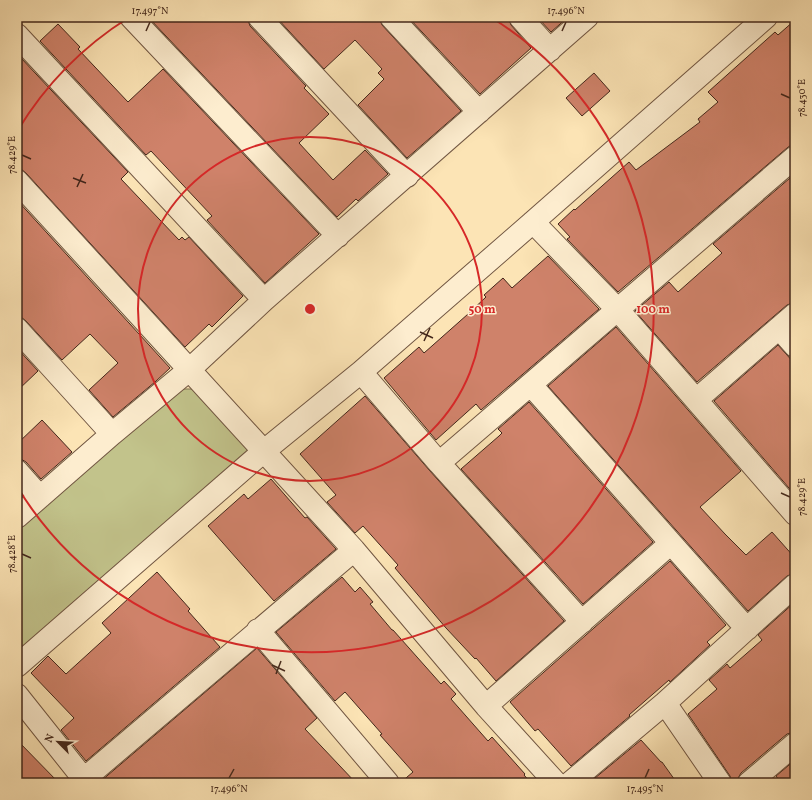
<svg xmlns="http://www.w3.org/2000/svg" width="812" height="800" viewBox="0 0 812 800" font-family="Vollkorn,serif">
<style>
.green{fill:#c2c38b;stroke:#827553}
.building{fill:#cf826a;stroke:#43271b}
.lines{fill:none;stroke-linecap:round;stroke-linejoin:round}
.minor-casing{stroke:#715642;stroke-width:24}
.minor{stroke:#fdedcf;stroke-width:22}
.ticks{fill:none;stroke:#43271b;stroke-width:1.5}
.ring{fill:none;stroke:#d62828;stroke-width:2}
.centre{fill:#d62828;stroke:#fdedcf;stroke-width:2}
.ring-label{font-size:12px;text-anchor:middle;font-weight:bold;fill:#d62828;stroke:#fdedcf;stroke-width:3;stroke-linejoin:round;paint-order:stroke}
.neatline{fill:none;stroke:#43271b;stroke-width:1.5}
.ticks-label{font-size:10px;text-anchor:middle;fill:#43271b}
</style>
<rect width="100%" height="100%" fill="#fce4b5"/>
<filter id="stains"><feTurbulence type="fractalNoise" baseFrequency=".005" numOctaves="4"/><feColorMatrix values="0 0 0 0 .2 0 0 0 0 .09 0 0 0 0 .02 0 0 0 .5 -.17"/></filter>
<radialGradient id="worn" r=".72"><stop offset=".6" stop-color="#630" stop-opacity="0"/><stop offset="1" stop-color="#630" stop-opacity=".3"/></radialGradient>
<path class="green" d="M 174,389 L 198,389 L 253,448 L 17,652 L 17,527 Z"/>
<path class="building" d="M 148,17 L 247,17 L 250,26 L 306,86 L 304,88 L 329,114 L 299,143 L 333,180 L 365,150 L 388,174 L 358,201 L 356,199 L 337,217 Z
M 276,17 L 379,17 L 382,25 L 461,111 L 407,158 L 358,105 L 384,79 L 378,73 L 382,69 L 355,40 L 324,69 Z
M 408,17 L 508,17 L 511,25 L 531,48 L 480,94 Z
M 537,17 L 568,17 L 551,32 Z
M 795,20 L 795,142 L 787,148 L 618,292 L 567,239 L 570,237 L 558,224 L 574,209 L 575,210 L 629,162 L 636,170 L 700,122 L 698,119 L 718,102 L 708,92 L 775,32 L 778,35 Z
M 58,24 L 80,47 L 78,49 L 128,102 L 163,69 L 319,234 L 265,283 L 207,220 L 212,216 L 151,151 L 146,155 L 40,41 Z
M 21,58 L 128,172 L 121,179 L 179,240 L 182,237 L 185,240 L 189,237 L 243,296 L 212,327 L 209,324 L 185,347 L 26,173 L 21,169 L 17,169 L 17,62 Z
M 594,73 L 610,91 L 582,116 L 566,98 Z
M 790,178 L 795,183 L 795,302 L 787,305 L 697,382 L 635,311 L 669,282 L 678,292 L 722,253 L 713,244 Z
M 17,200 L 170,368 L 155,382 L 113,417 L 89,390 L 118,363 L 90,334 L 62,360 L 26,321 L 21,317 L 17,317 Z
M 548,256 L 599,309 L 481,410 L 476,404 L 436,440 L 384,378 L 419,347 L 424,353 L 468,314 L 486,297 L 484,295 L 503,278 L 512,288 Z
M 616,327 L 741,471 L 700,507 L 725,534 L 746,555 L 772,532 L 795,558 L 795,573 L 787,576 L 748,611 L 548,386 Z
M 778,345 L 795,364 L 795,495 L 714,401 Z
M 17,348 L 38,371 L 17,391 Z
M 365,396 L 430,471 L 564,621 L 496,681 L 476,658 L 475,659 L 446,628 L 395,568 L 398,565 L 363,526 L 355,533 L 327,502 L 336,495 L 300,454 Z
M 529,402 L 653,542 L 583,604 L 461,469 L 499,436 L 502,433 L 498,429 Z
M 42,420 L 72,452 L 41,479 L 26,462 L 21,459 L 17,459 L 17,444 Z
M 271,479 L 305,518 L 307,517 L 336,549 L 274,601 L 208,526 L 244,494 L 248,499 Z
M 670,561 L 726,625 L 707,642 L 710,645 L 670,682 L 669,680 L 629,715 L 630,716 L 571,766 L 538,729 L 535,731 L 510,702 Z
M 157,572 L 190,609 L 188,611 L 220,647 L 86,761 L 61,730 L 74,718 L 31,673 L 48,656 L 66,674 L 111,633 L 102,623 Z
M 342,577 L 355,592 L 360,587 L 373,602 L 370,604 L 392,630 L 393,630 L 441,684 L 444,681 L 456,694 L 451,699 L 488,741 L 492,737 L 525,774 L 524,775 L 531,783 L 400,783 L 413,772 L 380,735 L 382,734 L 345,692 L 335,701 L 276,632 Z
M 795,602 L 795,732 L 787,734 L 741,773 L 737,780 L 732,783 L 730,776 L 688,714 L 717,689 L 709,680 L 727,664 L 730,668 L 762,640 L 758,635 Z
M 257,648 L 317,718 L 305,729 L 356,783 L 103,783 L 101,781 Z
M 17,740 L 59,783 L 17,783 Z
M 641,740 L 661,762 L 662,762 L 677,783 L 589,783 Z
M 795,760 L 795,783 L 781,783 L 776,776 Z"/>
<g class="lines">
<defs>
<path id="minor" d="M 131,17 L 338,236
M 259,17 L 407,176
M 391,17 L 479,112
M 520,17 L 550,50
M 17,35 L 264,300
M 17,181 L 354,550 L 486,706 L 556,783
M 533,222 L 618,310 L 795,514
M 779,328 L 795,346
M 17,329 L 112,434
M 361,372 L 439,463 L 582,622
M 531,385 L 747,629
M 696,400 L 795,314
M 439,463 L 795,157
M 17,471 L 40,497
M 17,517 L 112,434 L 189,370 L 264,300 L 587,17
M 258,630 L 388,783
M 17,666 L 264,451 L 361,372 L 533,222 L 766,17
M 17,695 L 87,783
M 665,703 L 720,783
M 486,706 L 671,543
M 84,779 L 354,550
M 570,783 L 665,703 L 795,585
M 749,783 L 795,744"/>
</defs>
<use href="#minor" class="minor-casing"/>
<use href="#minor" class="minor"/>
</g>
<path class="ticks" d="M 146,31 L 150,22M 562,31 L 566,22M 781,94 L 790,98M 22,155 L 31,159M 73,178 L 86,183M 77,187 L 83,174M 420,332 L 433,338M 424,341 L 430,328M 781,493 L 790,497M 22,554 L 31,558M 272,665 L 285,671M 276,674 L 281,661M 229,778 L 234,769M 645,778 L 649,769"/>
<g class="ring">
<circle cx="310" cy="309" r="172"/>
<path d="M18 130A343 343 0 0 1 128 18M492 18A343 343 0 1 1 18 488"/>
</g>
<circle cx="310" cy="309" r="6" class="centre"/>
<g class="ring-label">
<text x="482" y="313">50 m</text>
<text x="653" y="313">100 m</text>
</g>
<rect width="812" height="800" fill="none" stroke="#fce4b5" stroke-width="44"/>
<g transform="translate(58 742) rotate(294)" stroke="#fdedcf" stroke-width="3" paint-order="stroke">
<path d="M0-3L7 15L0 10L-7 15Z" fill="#43271b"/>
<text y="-6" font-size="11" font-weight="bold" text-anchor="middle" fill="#43271b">N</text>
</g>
<rect x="22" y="22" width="768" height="756" class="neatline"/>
<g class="ticks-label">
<text x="150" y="14">17.497°N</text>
<text x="566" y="14">17.496°N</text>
<text transform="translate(801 98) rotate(-90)" y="4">78.430°E</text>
<text transform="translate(11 155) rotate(-90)" y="4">78.429°E</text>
<text transform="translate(801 497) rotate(-90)" y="4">78.429°E</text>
<text transform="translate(11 554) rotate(-90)" y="4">78.428°E</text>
<text x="229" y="792">17.496°N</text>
<text x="645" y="792">17.495°N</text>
</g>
<rect width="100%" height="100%" filter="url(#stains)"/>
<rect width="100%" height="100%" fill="url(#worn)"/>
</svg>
